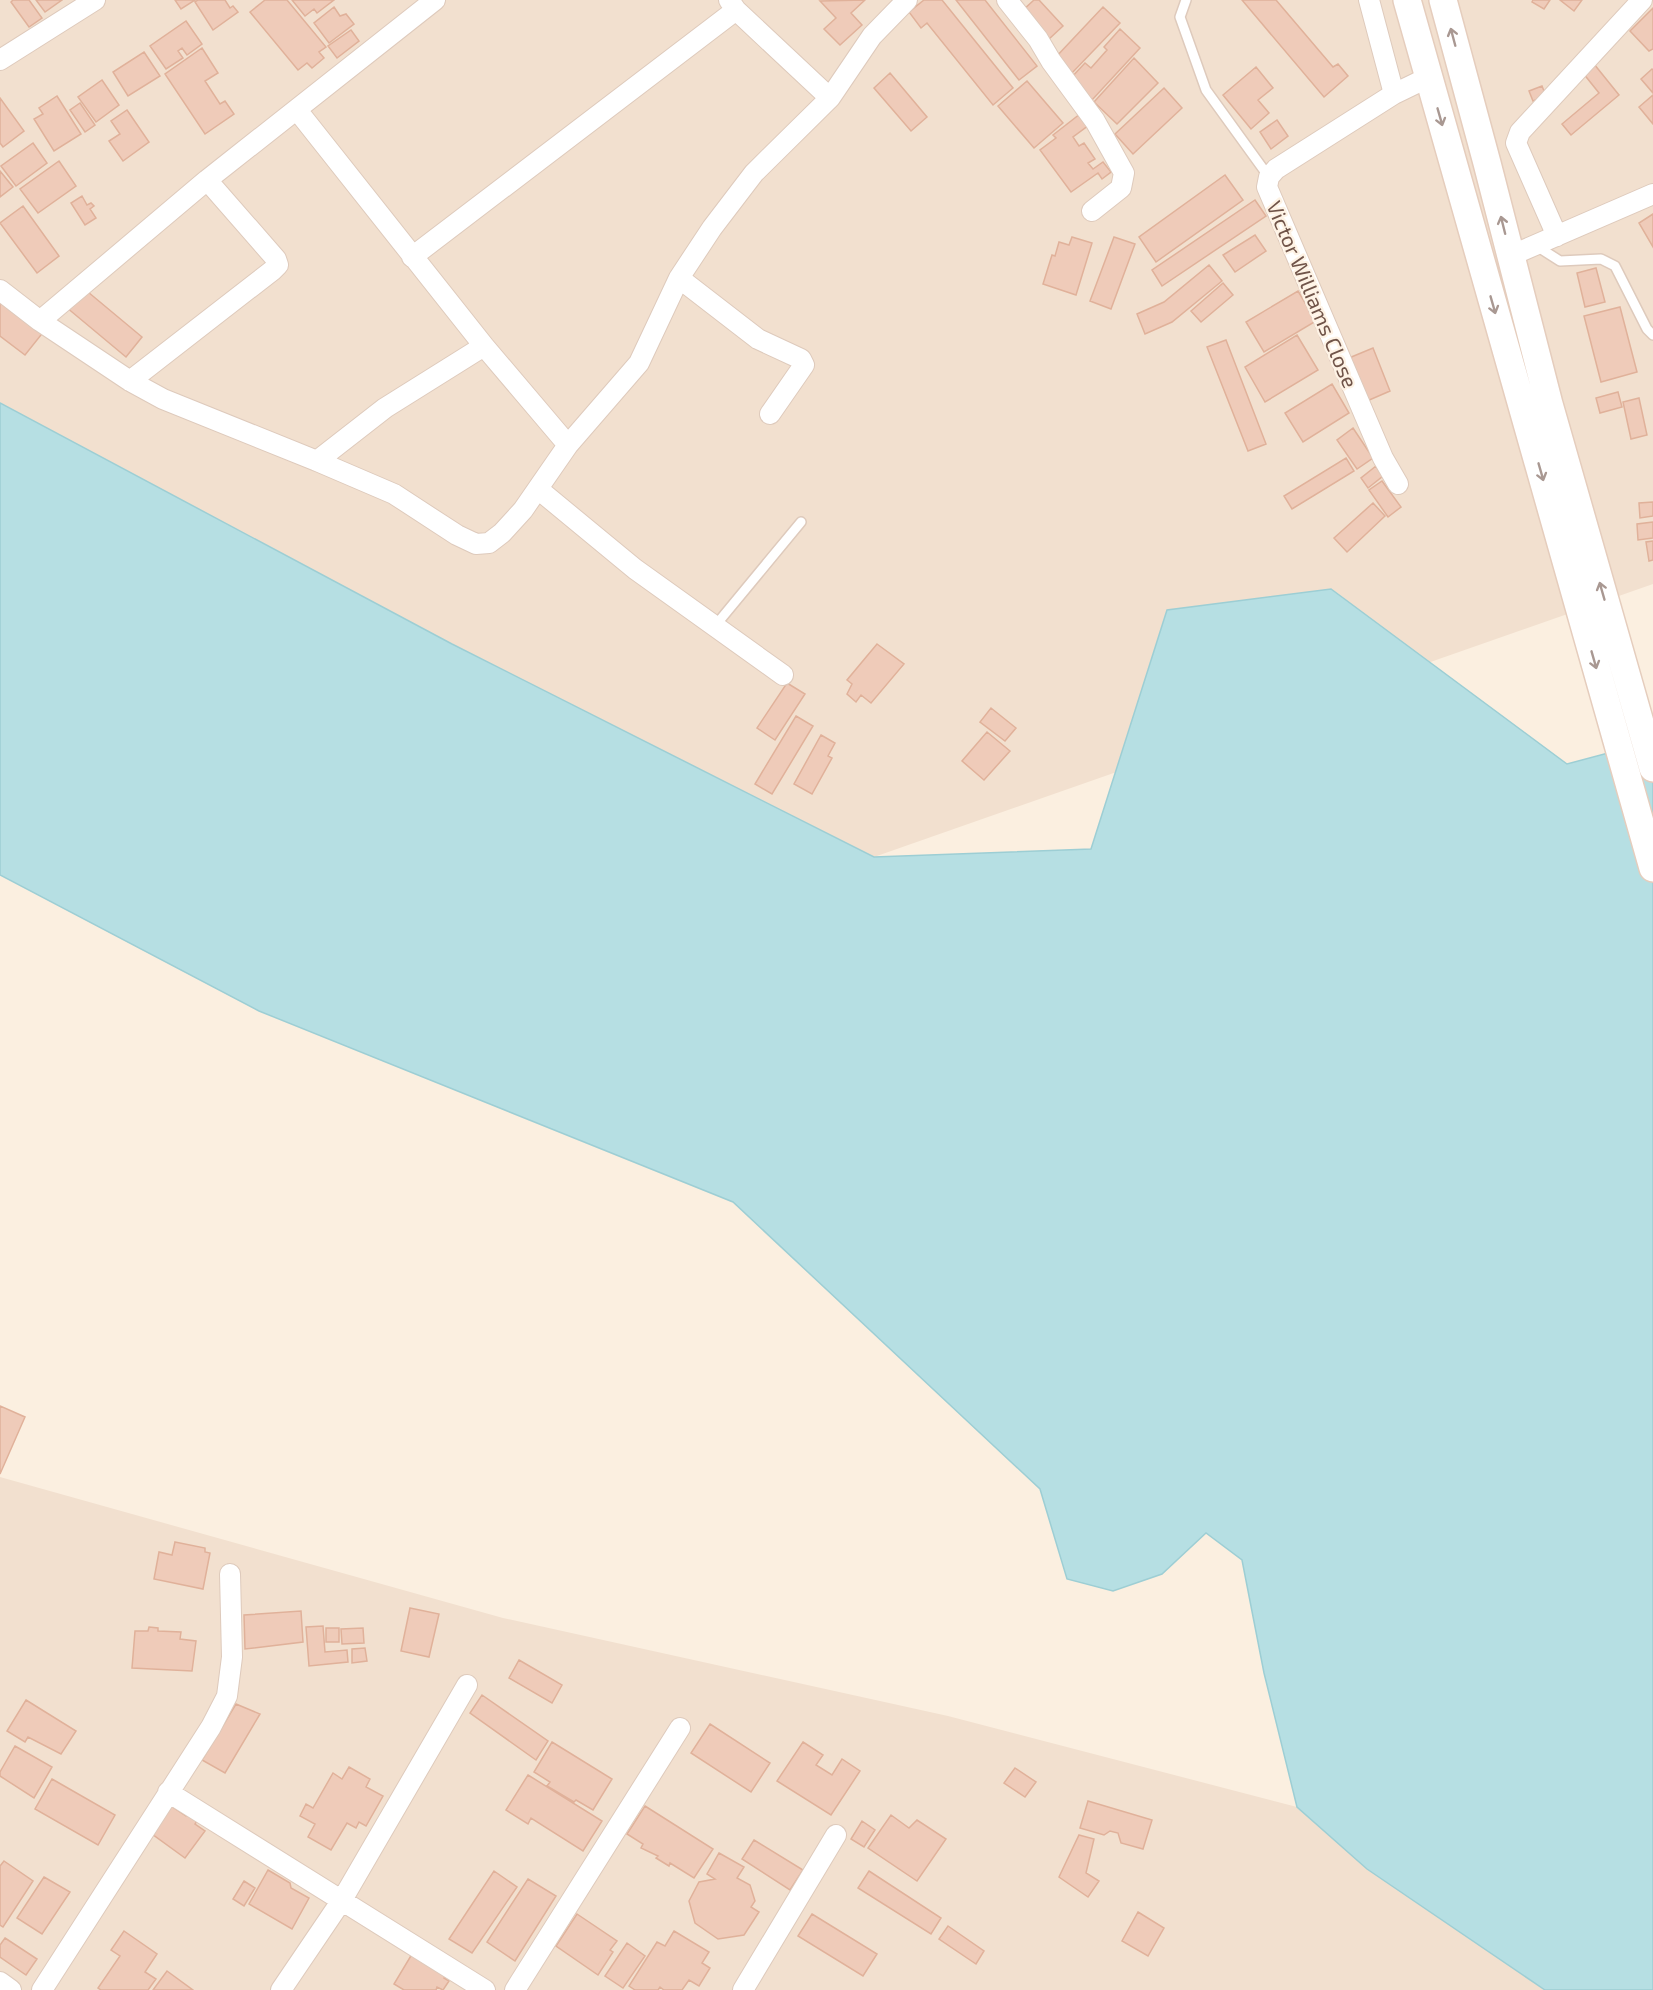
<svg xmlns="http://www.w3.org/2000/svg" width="1653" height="1990" viewBox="0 0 1653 1990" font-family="'Exo 2',sans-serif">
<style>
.residential{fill:#f2e0cf}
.water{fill:#b6dfe3;stroke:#9dced4;stroke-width:1.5}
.building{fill:#efcbb9;stroke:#e0b19a;stroke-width:1.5}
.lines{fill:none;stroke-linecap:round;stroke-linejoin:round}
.lane-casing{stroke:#decabc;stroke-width:12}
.street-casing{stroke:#decabc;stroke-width:22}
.secondary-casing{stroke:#e5cdbd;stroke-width:30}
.lane{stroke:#fff;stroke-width:9}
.street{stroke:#fff;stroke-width:20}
.secondary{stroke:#fff;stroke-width:27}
.oneway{stroke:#a99892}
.labels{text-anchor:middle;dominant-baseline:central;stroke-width:4.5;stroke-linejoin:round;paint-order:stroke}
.street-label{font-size:21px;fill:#705449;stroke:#fef3e5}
</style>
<rect width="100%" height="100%" fill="#fbefe0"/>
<path class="residential" d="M 0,0 L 1653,0 L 1653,584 L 874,857 L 452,644 L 0,403 Z
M 0,1477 L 503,1618 L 948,1716 L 1297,1807 L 1367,1869 L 1545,1990 L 0,1990 Z"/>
<path class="water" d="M 0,403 L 452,644 L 874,857 L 1091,849 L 1167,610 L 1331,589 L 1567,764 L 1653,741 L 1653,1990 L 1545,1990 L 1367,1869 L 1297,1807 L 1264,1673 L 1242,1560 L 1206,1533 L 1162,1574 L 1113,1591 L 1067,1579 L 1040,1489 L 733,1202 L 259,1011 L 0,875 Z"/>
<path class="building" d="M 13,0 L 29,0 L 42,18 L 29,27 L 11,2 Z
M 36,0 L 62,0 L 45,12 Z
M 175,0 L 195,0 L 181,9 Z
M 198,0 L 225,0 L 230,8 L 233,6 L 238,12 L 213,30 L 195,2 Z
M 265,0 L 287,0 L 326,47 L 319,52 L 324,58 L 312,68 L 307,63 L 298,70 L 250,12 Z
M 292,0 L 334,0 L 317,13 L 314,9 L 305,16 Z
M 865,0 L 851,13 L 862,25 L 840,45 L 824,29 L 836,18 L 820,1 Z
M 924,0 L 942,0 L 1013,88 L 993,105 L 927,23 L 921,28 L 909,12 Z
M 956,0 L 985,0 L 1037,66 L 1019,80 Z
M 1034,0 L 1039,0 L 1063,26 L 1048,40 L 1022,11 Z
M 1242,0 L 1276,0 L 1333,67 L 1338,64 L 1348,76 L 1324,97 Z
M 1533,0 L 1550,0 L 1544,9 L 1532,2 Z
M 1560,0 L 1582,0 L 1574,11 Z
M 334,7 L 340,16 L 346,14 L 354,24 L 329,43 L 314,23 Z
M 1103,7 L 1120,23 L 1071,74 L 1055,58 Z
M 1653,8 L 1653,49 L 1649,51 L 1630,31 Z
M 186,21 L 202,44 L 187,55 L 182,48 L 178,51 L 183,58 L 166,69 L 150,46 Z
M 1120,29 L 1140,48 L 1092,100 L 1070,79 L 1085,63 L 1091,68 L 1107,50 L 1104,47 Z
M 351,30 L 359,41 L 337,58 L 328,46 Z
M 202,48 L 218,73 L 205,81 L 220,104 L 225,101 L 234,114 L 205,134 L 165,74 Z
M 144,52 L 160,76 L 128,96 L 113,72 Z
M 1134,58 L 1158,83 L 1117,124 L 1094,102 Z
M 1594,64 L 1619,95 L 1571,135 L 1562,124 L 1599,93 L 1583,73 Z
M 1256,67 L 1273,88 L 1258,100 L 1269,113 L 1251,129 L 1223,95 Z
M 1652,69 L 1653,70 L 1653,93 L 1641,79 Z
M 890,73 L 927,117 L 911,131 L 874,88 Z
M 102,80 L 119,105 L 96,122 L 78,97 Z
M 1027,81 L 1063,123 L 1034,148 L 998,106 Z
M 1542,86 L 1546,96 L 1533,101 L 1529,91 Z
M 1164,88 L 1182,108 L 1133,154 L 1115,134 Z
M 1653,95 L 1653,124 L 1639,107 Z
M 57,96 L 81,134 L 54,151 L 34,119 L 43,114 L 39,108 Z
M 0,98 L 24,131 L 3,147 L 0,143 Z
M 80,103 L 95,125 L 85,132 L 70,110 Z
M 127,110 L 149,142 L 123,161 L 109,141 L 120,134 L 111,121 Z
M 1080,114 L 1089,125 L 1073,137 L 1079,146 L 1084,143 L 1095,159 L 1088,163 L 1093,169 L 1103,162 L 1111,172 L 1102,179 L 1098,173 L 1071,192 L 1040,150 L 1056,138 L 1053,135 Z
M 1277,120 L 1288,136 L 1271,149 L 1260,132 Z
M 33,143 L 47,163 L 16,186 L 1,166 Z
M 59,161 L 76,186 L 38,213 L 20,189 Z
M 0,171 L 13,187 L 0,197 Z
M 1225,175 L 1243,200 L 1156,262 L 1139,237 Z
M 82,196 L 87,205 L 91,203 L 94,206 L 90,209 L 96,218 L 85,225 L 71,203 Z
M 1255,200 L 1266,216 L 1162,286 L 1152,270 Z
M 23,206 L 59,256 L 37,273 L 0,223 Z
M 1653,214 L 1653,247 L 1639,223 Z
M 1255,235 L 1266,251 L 1235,272 L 1223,255 Z
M 1072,237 L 1092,243 L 1076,295 L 1043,284 L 1052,255 L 1055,256 L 1059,242 L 1069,245 Z
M 1114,237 L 1135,244 L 1111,309 L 1090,301 Z
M 1209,265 L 1222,281 L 1172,322 L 1145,334 L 1137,314 L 1164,302 Z
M 1596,268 L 1605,302 L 1585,307 L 1577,273 Z
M 1223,283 L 1233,295 L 1201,322 L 1191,311 Z
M 82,287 L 142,337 L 126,357 L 66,307 Z
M 1298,291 L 1316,321 L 1264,352 L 1246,322 Z
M 0,297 L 45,330 L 25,355 L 0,336 Z
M 1620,307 L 1637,372 L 1601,382 L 1584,316 Z
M 1297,335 L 1318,370 L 1265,402 L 1245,367 Z
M 1226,340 L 1266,444 L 1248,451 L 1207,347 Z
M 1373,348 L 1390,391 L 1367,401 L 1349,358 Z
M 1332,384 L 1349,413 L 1303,442 L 1285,413 Z
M 1618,392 L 1622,407 L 1600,413 L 1596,398 Z
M 1639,398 L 1647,435 L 1631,439 L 1623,402 Z
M 1353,428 L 1373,458 L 1357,469 L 1337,440 Z
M 1346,458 L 1354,471 L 1292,509 L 1284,496 Z
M 1376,466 L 1383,476 L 1368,488 L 1361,478 Z
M 1382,481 L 1401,507 L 1388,517 L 1369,490 Z
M 1653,502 L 1653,516 L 1640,518 L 1639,503 Z
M 1373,503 L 1385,516 L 1347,552 L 1334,538 Z
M 1653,522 L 1653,538 L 1638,540 L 1637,524 Z
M 1653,541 L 1653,560 L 1649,561 L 1646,542 Z
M 877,644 L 904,664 L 871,703 L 861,695 L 856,702 L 847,694 L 852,684 L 847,680 Z
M 787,683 L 805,694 L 775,740 L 757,728 Z
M 991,708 L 1016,728 L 1005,741 L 980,722 Z
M 796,716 L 813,726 L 772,794 L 755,784 Z
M 987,732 L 1010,751 L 984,780 L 962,761 Z
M 821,735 L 835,743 L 828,756 L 832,758 L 812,794 L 794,784 Z
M 0,1406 L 25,1417 L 0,1474 Z
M 175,1542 L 205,1548 L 205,1552 L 210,1553 L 203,1589 L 154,1579 L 159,1552 L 172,1555 Z
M 410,1608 L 439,1614 L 429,1657 L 401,1651 Z
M 301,1611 L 303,1642 L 245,1649 L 244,1615 Z
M 323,1626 L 325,1652 L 347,1650 L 348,1662 L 309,1666 L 306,1627 Z
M 149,1627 L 158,1628 L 158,1631 L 181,1632 L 180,1639 L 196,1641 L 192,1671 L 132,1668 L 135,1631 L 148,1631 Z
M 326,1628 L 339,1628 L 339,1642 L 326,1642 Z
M 363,1628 L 364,1643 L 342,1644 L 341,1629 Z
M 365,1648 L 367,1661 L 352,1663 L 352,1649 Z
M 519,1660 L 562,1685 L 552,1703 L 509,1678 Z
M 482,1695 L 548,1741 L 536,1760 L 470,1713 Z
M 26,1700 L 76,1731 L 61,1754 L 28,1737 L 25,1742 L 7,1731 Z
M 236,1704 L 260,1714 L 225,1773 L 202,1760 Z
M 710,1724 L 770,1763 L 751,1792 L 691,1753 Z
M 552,1742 L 612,1779 L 593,1810 L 576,1800 L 574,1802 L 547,1786 L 550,1782 L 534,1772 Z
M 803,1742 L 823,1755 L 816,1765 L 832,1775 L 842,1759 L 860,1771 L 831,1815 L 777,1781 Z
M 15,1746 L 52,1767 L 34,1798 L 0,1776 L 0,1772 Z
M 349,1767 L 370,1779 L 366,1787 L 383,1796 L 366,1826 L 359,1822 L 356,1828 L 347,1823 L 331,1850 L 308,1837 L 315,1824 L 300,1816 L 306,1804 L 313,1808 L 333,1773 L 342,1779 Z
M 1015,1768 L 1036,1782 L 1025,1797 L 1004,1783 Z
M 528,1775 L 602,1821 L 583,1851 L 531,1818 L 528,1824 L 506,1810 Z
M 52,1779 L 115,1815 L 98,1845 L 35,1809 Z
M 1088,1801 L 1152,1820 L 1143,1849 L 1121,1843 L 1118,1833 L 1110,1831 L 1104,1835 L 1080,1828 Z
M 171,1806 L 186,1816 L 187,1814 L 197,1821 L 195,1824 L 205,1831 L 185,1858 L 152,1834 Z
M 645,1806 L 713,1849 L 694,1878 L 670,1863 L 669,1866 L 656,1858 L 658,1856 L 641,1848 L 643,1844 L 627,1834 Z
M 891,1815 L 909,1828 L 917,1820 L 946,1839 L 917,1881 L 868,1848 Z
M 862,1821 L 875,1830 L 864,1847 L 851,1839 Z
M 1079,1835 L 1094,1839 L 1086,1873 L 1099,1881 L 1088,1897 L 1059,1877 Z
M 754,1840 L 803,1870 L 790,1890 L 742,1859 Z
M 719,1853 L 744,1867 L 737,1878 L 750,1885 L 755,1901 L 751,1907 L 759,1912 L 744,1935 L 718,1939 L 695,1923 L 689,1901 L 699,1882 L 715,1879 L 707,1874 Z
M 4,1861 L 33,1881 L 3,1927 L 0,1925 L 0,1866 Z
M 268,1870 L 290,1883 L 291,1888 L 309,1898 L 292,1929 L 249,1904 Z
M 494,1871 L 517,1887 L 472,1953 L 449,1939 Z
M 869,1871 L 941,1918 L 931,1934 L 858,1888 Z
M 44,1877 L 70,1892 L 42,1934 L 17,1918 Z
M 528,1879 L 556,1896 L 515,1961 L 487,1942 Z
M 244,1881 L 255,1888 L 244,1906 L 233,1899 Z
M 1138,1912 L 1164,1928 L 1148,1956 L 1122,1941 Z
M 577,1914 L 617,1941 L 610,1950 L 613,1952 L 598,1975 L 556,1946 Z
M 812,1914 L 877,1954 L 863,1976 L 798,1936 Z
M 948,1926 L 984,1951 L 976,1964 L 939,1939 Z
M 124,1931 L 157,1954 L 145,1972 L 156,1979 L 148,1990 L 101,1990 L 98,1988 L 120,1956 L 111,1950 Z
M 674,1931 L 709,1952 L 702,1963 L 710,1968 L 699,1986 L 689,1980 L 682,1990 L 664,1990 L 660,1987 L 658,1990 L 635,1990 L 629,1986 L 657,1942 L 665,1946 Z
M 5,1938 L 37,1959 L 26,1975 L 0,1957 L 0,1945 Z
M 627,1943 L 645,1956 L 623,1988 L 605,1976 Z
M 412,1954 L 449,1972 L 444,1978 L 449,1981 L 443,1990 L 437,1987 L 436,1990 L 404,1990 L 394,1984 Z
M 167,1971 L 193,1990 L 153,1990 Z"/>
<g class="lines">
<defs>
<path id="lane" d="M 1186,0 L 1180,17 L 1206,90 L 1269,177
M 1535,245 L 1560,261 L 1601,259 L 1615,266 L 1647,329 L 1653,335
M 715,626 L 801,522"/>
<path id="street" d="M 729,0 L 736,10 L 830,98
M 1007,0 L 1038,39 L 1051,61 L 1095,121 L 1124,173 L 1121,188 L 1092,211
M 1369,0 L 1394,94
M 0,60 L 95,0
M 297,110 L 484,346 L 568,445
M 1557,236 L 1516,143 L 1520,132 L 1642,0
M 1510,256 L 1653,194
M 412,257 L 736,10
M 679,278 L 758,339 L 801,359 L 804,365 L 770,414
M 0,290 L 40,321 L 130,381 L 163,399 L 317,461 L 394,494 L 457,535 L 476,544 L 489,543 L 502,533 L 523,510 L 568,445 L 639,363 L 679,278 L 712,228 L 754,173 L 830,98 L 872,36 L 907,0
M 40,321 L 207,180 L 435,0
M 130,381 L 273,270 L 278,265 L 276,259 L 207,180
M 317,461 L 385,408 L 484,346
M 1398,484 L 1383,458 L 1267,187 L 1269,177 L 1276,169 L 1394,94 L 1429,77
M 538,489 L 635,569 L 783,675
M 168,1792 L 485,1990
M 0,1982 L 11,1990
M 42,1990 L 211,1727 L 227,1696 L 232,1657 L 230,1574
M 281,1990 L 342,1900 L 467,1685
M 515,1990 L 680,1728
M 743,1990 L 836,1835"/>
<path id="secondary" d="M 1407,0 L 1653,868
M 1443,0 L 1487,163 L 1549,404 L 1653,768"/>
</defs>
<use href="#lane" class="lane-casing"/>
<use href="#street" class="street-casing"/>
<use href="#secondary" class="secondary-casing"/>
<use href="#lane" class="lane"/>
<use href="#street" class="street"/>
<use href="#secondary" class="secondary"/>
</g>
<defs><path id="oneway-shaft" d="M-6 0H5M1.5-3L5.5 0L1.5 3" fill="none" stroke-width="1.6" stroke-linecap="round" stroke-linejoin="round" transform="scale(1.5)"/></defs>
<g class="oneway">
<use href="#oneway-shaft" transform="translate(1453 37) rotate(-105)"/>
<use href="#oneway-shaft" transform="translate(1440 117) rotate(74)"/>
<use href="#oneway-shaft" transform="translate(1503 225) rotate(-104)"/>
<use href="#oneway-shaft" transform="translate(1493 305) rotate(74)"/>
<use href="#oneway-shaft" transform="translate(1541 472) rotate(74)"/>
<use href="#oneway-shaft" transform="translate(1602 591) rotate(-106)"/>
<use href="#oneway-shaft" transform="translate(1594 660) rotate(74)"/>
</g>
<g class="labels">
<g class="street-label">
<text transform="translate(1313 294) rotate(67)">Victor Williams Close</text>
</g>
</g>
</svg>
